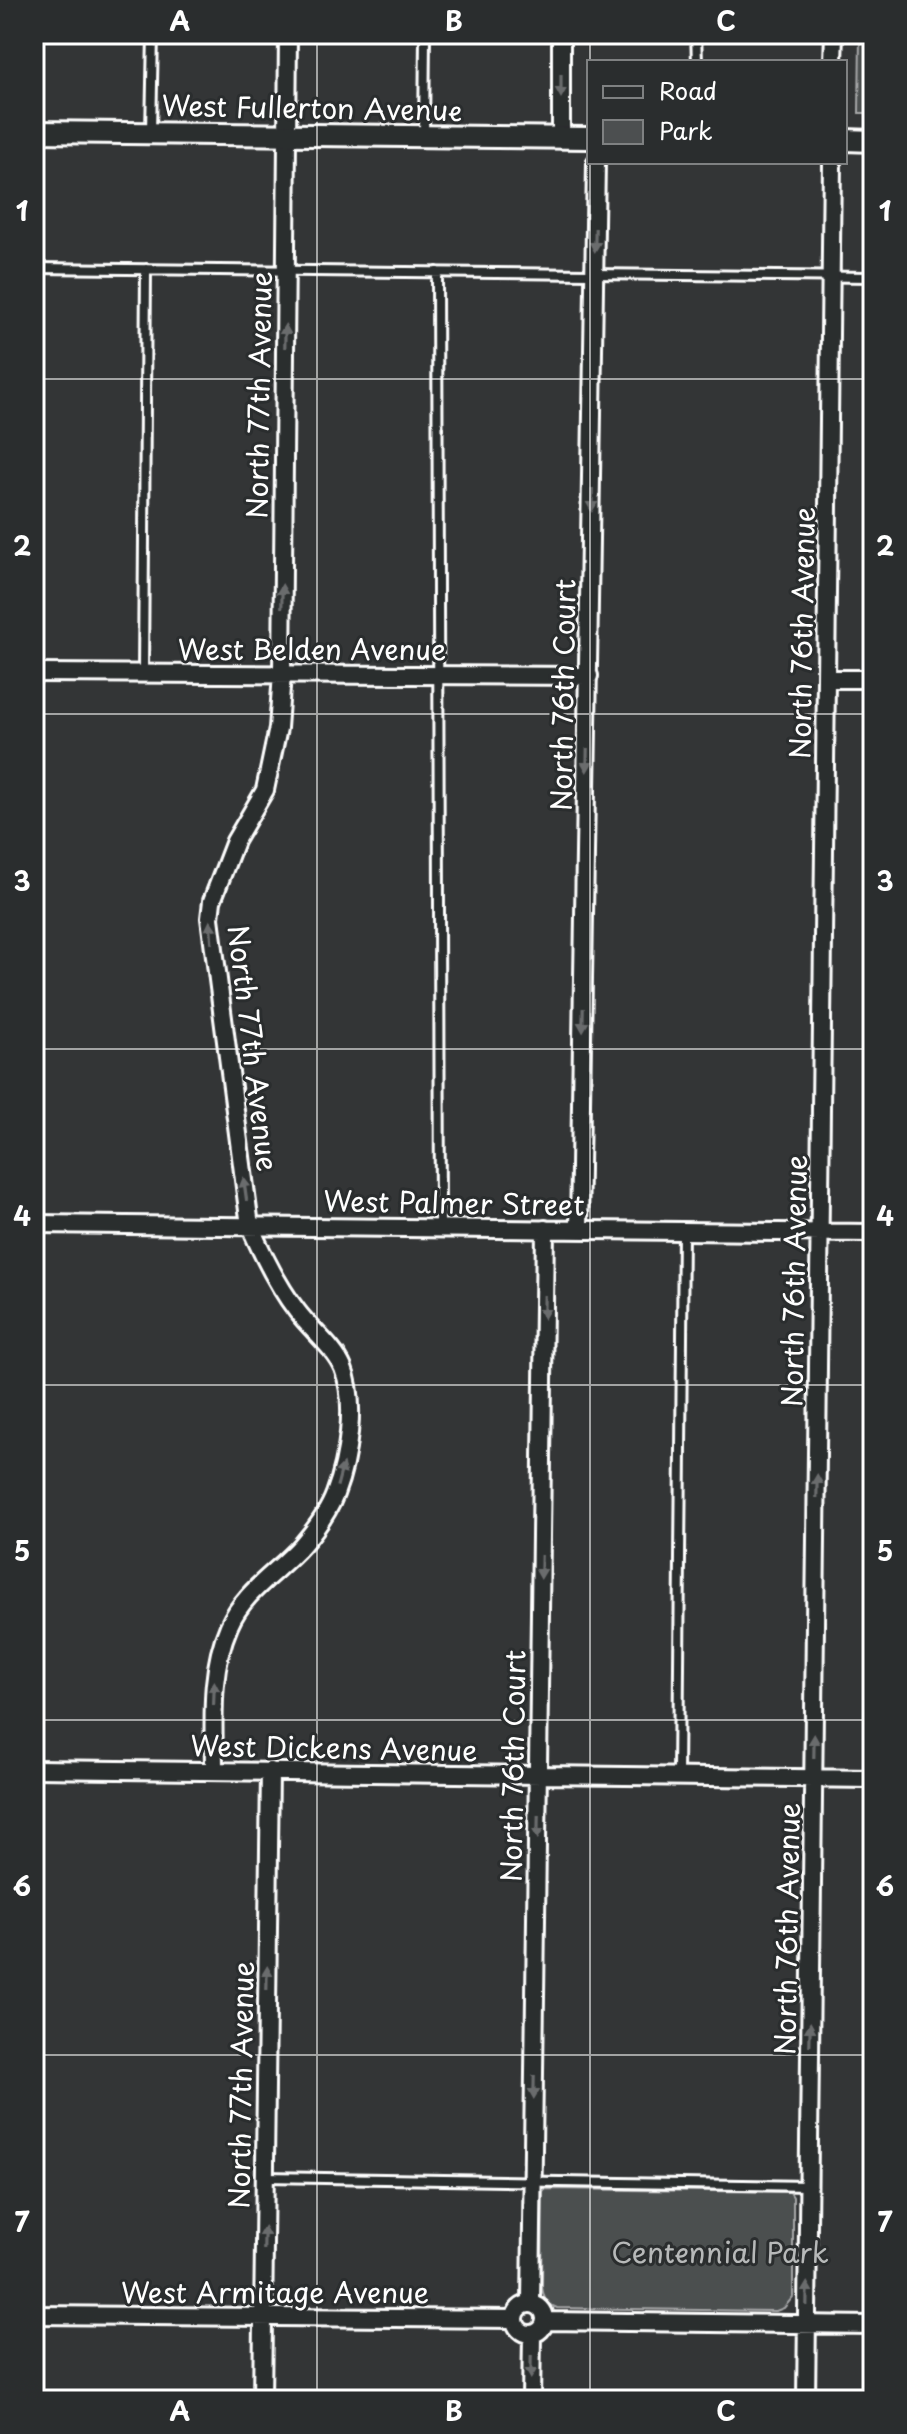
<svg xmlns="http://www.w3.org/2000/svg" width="907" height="2434" viewBox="0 0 907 2434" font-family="'Playpen Sans',sans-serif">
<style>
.green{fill:#4c4f50;stroke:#a6a7a8;stroke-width:2}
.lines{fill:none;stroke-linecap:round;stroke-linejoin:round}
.service-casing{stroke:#fff;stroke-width:14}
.minor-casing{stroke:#fff;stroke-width:22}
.tertiary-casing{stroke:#fff;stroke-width:26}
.service{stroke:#2a2d2e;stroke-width:8}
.minor{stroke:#2a2d2e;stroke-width:16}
.tertiary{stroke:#2a2d2e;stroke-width:20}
.oneway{fill:#6a6c6d}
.grid{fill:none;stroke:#fff;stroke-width:2;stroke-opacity:0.55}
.labels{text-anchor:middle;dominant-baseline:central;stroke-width:6;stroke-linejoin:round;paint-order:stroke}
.street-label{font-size:28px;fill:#fff;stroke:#2a2d2e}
.park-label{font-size:28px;fill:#b7b9b9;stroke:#2a2d2e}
.neatline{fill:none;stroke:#fff;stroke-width:3}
.grid-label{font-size:26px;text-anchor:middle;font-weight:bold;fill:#fff}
</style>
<rect width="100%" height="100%" fill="#333536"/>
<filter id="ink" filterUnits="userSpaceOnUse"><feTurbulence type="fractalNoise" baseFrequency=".0125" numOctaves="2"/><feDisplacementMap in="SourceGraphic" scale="16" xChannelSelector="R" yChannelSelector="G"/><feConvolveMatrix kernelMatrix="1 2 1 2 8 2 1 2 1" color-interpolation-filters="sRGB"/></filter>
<g filter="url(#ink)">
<path class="green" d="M 860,34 L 873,34 L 873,113 L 859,113 Z
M 546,2189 L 790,2192 L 793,2197 L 793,2297 L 784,2308 L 776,2311 L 557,2308 C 545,2303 544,2299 542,2287 L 543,2191 Z"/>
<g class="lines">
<defs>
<path id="service" d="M 696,34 L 697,62
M 151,132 L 153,34
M 424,136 L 425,34
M 34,268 L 873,277
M 437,272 L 440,1228
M 143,673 L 146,269
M 678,1776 L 683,1230
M 265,2177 L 808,2186"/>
<path id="minor" d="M 833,62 L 834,34
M 561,137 L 561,34
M 34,673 L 589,676
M 826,679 L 873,679
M 34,1224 L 873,1233
M 579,1230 L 596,162
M 34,1769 L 873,1779
M 214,1771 C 214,1722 209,1672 229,1626 C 244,1591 277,1573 302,1545 C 315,1530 328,1513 335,1494 C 348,1460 357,1403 343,1368 C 334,1347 311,1330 297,1311 C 277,1285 263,1256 250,1226 L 210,918 L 212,901 L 235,841 L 265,790 L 278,728 L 282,674 L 288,34
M 531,2303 L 545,1229
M515 2319a15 15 0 1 1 30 0a15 15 0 1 1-30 0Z
M 34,2315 L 515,2319
M 546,2321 L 873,2325
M 262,2400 L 270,1771
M 531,2400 L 532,2334
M 806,2400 L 832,162"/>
<path id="tertiary" d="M 34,132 L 589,138
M 845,140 L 873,141"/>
</defs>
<use href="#service" class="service-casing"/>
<use href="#minor" class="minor-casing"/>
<use href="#tertiary" class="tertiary-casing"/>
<use href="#service" class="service"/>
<use href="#minor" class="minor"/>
<use href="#tertiary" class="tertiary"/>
</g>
<defs><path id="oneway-solid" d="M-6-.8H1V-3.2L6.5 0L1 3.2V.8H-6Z" transform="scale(2)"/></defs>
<g class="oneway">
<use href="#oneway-solid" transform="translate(561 86) rotate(90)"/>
<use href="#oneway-solid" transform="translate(595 240) rotate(91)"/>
<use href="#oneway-solid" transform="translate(285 336) rotate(-89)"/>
<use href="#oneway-solid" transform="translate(592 500) rotate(91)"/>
<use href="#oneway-solid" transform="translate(282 596) rotate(-89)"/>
<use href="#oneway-solid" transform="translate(587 760) rotate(91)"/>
<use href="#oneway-solid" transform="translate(211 932) rotate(-94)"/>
<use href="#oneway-solid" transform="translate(583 1020) rotate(91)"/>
<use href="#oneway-solid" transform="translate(245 1189) rotate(-98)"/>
<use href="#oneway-solid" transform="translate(544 1307) rotate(91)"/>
<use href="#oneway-solid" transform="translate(340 1475) rotate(-75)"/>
<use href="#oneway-solid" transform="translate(817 1486) rotate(-89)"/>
<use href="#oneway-solid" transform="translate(541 1567) rotate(91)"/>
<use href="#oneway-solid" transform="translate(214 1693) rotate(-88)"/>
<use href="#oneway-solid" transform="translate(814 1746) rotate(-89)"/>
<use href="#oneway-solid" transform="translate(538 1827) rotate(91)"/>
<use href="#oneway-solid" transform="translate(267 1978) rotate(-89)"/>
<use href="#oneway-solid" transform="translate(810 2034) rotate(-89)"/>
<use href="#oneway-solid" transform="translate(534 2087) rotate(91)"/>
<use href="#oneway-solid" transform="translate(264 2238) rotate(-89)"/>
<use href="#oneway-solid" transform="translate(807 2294) rotate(-89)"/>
<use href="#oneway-solid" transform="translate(531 2367) rotate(91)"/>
</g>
</g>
<path class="grid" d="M 317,34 L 317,2400M 590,34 L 590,62M 590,162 L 590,2400M 34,379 L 873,379M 34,714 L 873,714M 34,1049 L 873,1049M 34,1385 L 873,1385M 34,1720 L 873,1720M 34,2055 L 873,2055"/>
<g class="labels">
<g class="street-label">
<text transform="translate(312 107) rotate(1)">West Fullerton Avenue</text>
<text transform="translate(258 395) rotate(-89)">North 77th Avenue</text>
<text transform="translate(801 633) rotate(-89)">North 76th Avenue</text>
<text x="312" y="648">West Belden Avenue</text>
<text transform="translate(562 695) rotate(-89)">North 76th Court</text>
<text transform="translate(254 1048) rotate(83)">North 77th Avenue</text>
<text transform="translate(454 1202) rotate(1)">West Palmer Street</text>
<text transform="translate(793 1281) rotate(-89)">North 76th Avenue</text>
<text transform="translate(334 1747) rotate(1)">West Dickens Avenue</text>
<text transform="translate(512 1766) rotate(-89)">North 76th Court</text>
<text transform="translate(786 1929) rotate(-89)">North 76th Avenue</text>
<text transform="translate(240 2085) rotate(-89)">North 77th Avenue</text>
<text x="275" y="2291">West Armitage Avenue</text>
</g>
<g class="park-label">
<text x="720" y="2251">Centennial Park</text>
</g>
</g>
<rect width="907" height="2434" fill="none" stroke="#2a2d2e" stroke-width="88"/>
<rect x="587" y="60" width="260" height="104" fill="#2a2d2e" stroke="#7f8182" stroke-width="2"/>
<rect x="603" y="86" width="40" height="12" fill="#2a2d2e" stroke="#7f8182" stroke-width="2"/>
<text x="659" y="100" font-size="24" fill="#ffffff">Road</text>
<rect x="603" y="120" width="40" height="24" fill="#4c4f50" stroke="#7f8182" stroke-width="2"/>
<text x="659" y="140" font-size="24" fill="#ffffff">Park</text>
<rect x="44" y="44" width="819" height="2346" class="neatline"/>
<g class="grid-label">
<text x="180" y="31">A</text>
<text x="454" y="31">B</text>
<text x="726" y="31">C</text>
<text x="22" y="221">1</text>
<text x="885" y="221">1</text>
<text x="22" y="556">2</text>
<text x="885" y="556">2</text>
<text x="22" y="891">3</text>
<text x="885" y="891">3</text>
<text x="22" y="1226">4</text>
<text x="885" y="1226">4</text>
<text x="22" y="1561">5</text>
<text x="885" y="1561">5</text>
<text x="22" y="1896">6</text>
<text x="885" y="1896">6</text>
<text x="22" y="2232">7</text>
<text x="885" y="2232">7</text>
<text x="180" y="2421">A</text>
<text x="454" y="2421">B</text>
<text x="726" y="2421">C</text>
</g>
</svg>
